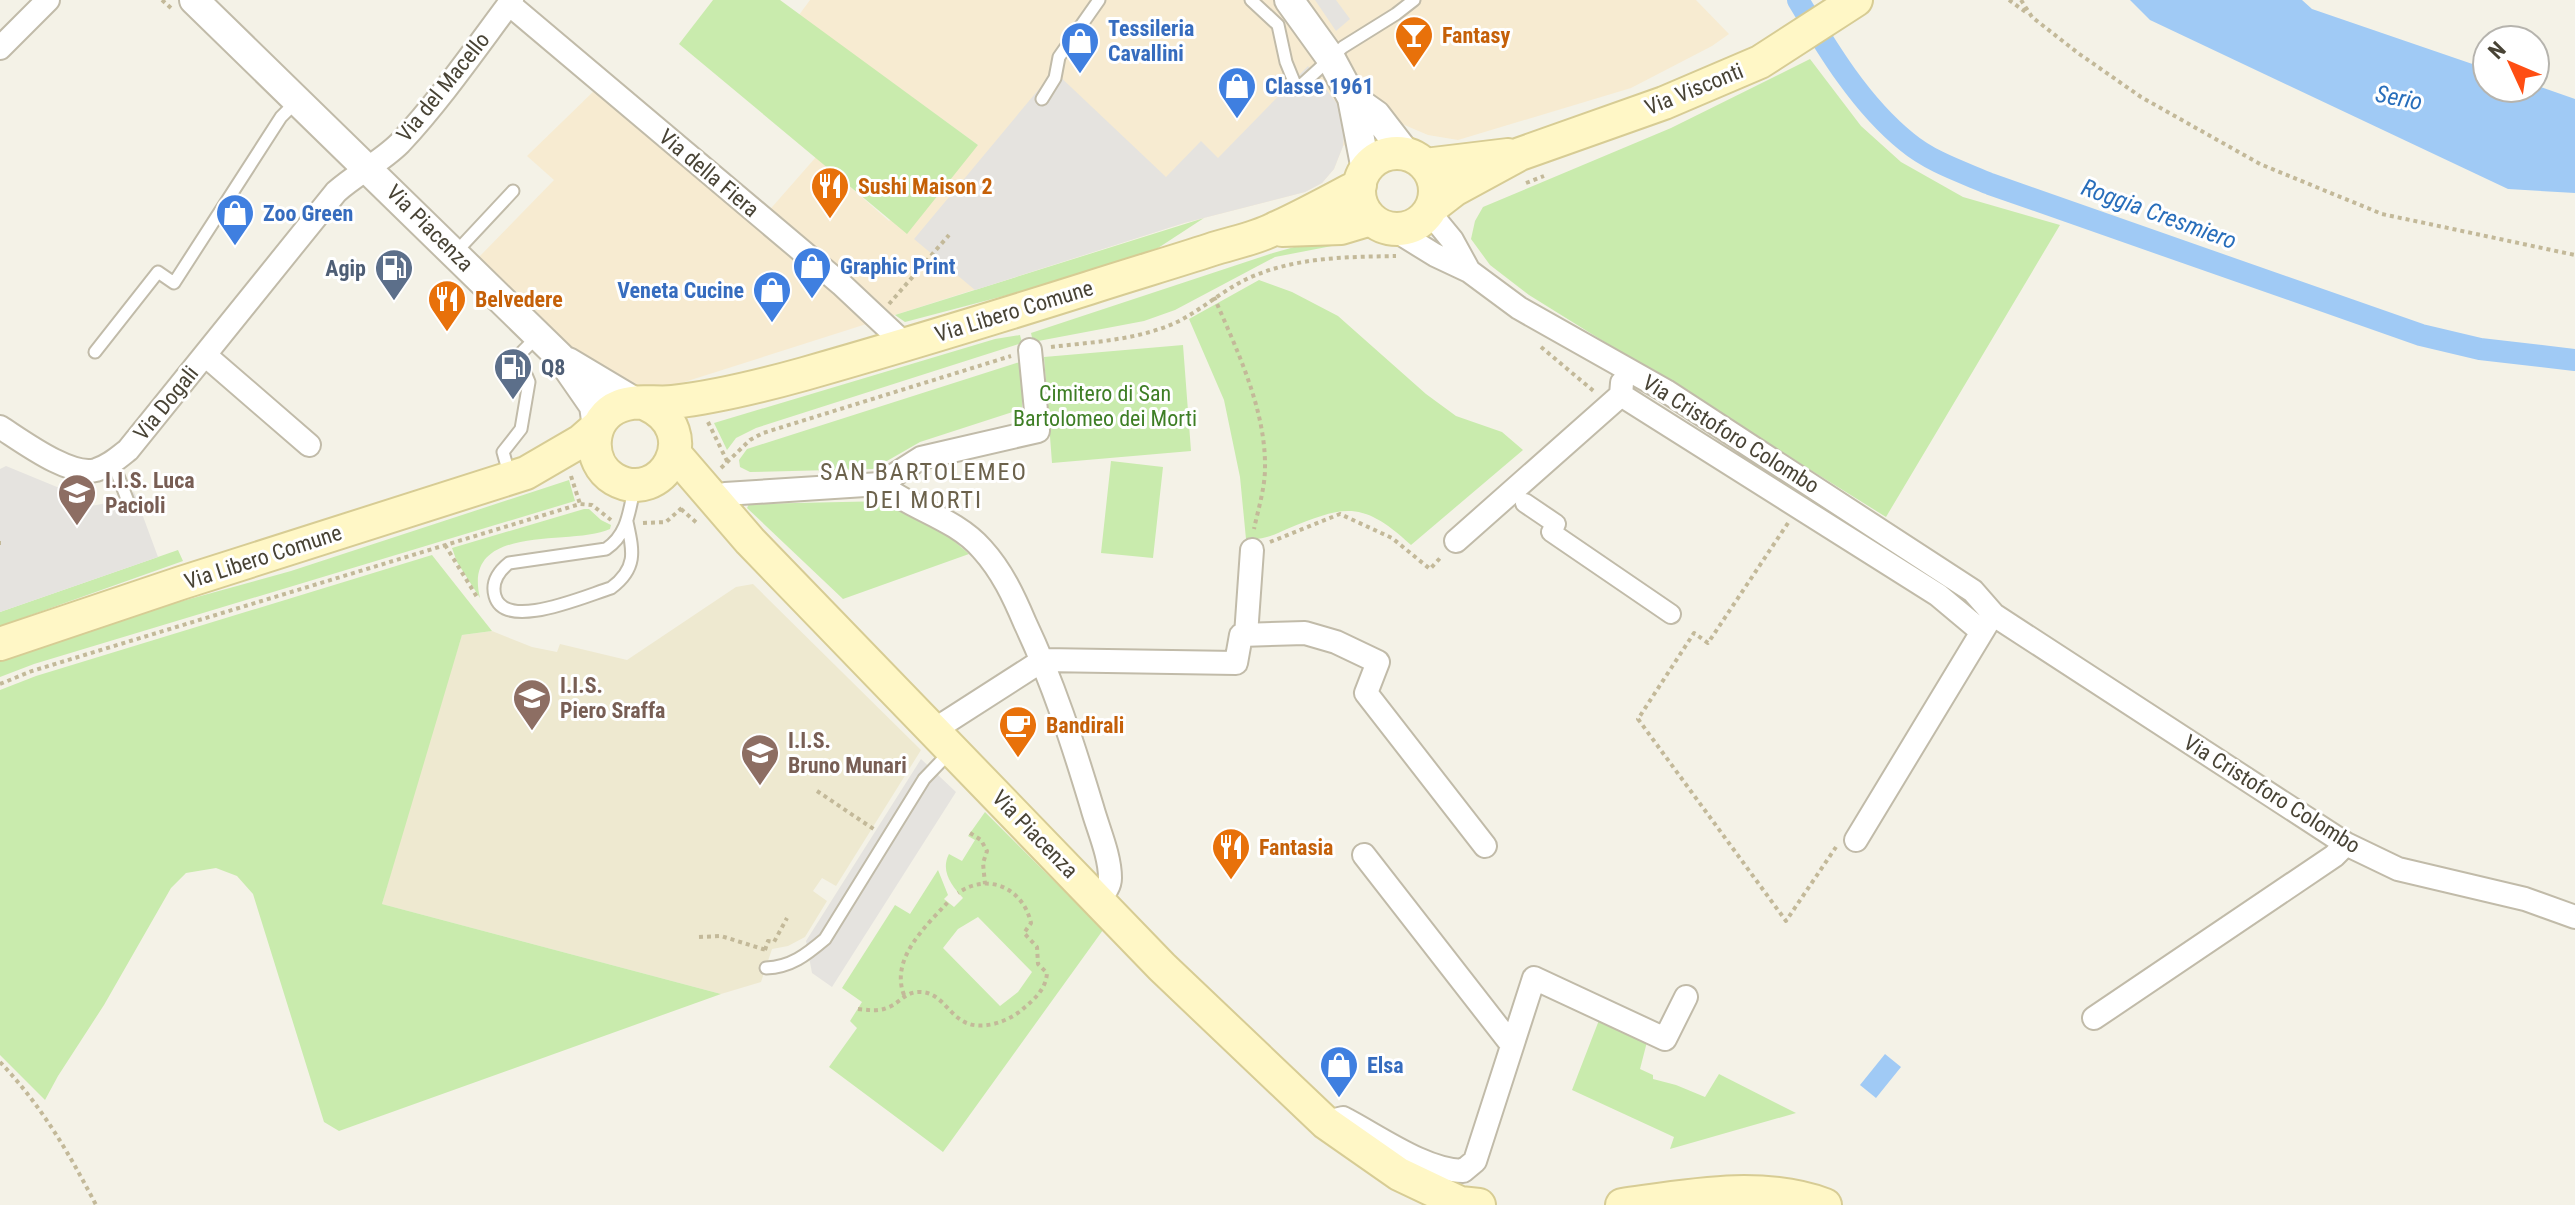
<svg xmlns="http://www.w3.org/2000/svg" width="2575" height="1205" viewBox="0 0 2575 1205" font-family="'Roboto Condensed',sans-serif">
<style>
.commercial{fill:#f7ebd1}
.education{fill:#eee9d0}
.green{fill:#c9ebad;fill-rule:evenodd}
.parking{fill:#e5e3df}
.water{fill:#a0caf5}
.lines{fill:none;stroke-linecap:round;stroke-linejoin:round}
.canal{stroke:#a0caf5;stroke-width:22}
.service-casing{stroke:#c1bba9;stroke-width:15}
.pedestrian-casing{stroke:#c1bba9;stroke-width:22}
.minor-casing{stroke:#c1bba9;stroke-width:26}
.tertiary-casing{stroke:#c1bba9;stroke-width:32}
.secondary-casing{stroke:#d7cc94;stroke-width:36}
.path{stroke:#c3b999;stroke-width:4;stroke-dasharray:4 4;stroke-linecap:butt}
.service{stroke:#fff;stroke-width:11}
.pedestrian{stroke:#fff;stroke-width:18}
.minor{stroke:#fff;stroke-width:22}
.tertiary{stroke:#fff;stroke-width:28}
.secondary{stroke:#fff7c6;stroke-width:32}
.labels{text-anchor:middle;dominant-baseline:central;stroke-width:6;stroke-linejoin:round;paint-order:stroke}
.shop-label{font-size:22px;font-weight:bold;fill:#366cbe;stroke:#fff;text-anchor:start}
.food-label{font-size:22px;font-weight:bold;fill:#c56008;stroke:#fff;text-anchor:start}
.street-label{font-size:22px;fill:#484335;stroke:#fff}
.service-label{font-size:22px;font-weight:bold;fill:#4e5e75;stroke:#fff;text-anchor:end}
.park-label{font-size:22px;fill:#3e7e25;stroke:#fff}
.education-label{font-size:22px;font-weight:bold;fill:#785e54;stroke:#fff;text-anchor:start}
.water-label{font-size:24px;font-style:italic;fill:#286ebb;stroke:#fff}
.neighbourhood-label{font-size:24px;letter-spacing:2px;fill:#6c624c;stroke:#fff}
</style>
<rect width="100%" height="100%" fill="#f4f2e7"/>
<path class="commercial" d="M 810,0 L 1696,0 L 1729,34 L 1712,46 L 1631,88 L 1458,140 L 1428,135 L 1402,124 L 1343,146 L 1334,169 L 1322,183 L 1305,192 L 1184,223 L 653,392 L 604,378 L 479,257 L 554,180 L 527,156 L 598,87 L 759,222 L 816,157 L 889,221 L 978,145 L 799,15 Z"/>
<path class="education" d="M 753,584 L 921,750 L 836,886 L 822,878 L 813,891 L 827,901 L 805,937 L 788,946 L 772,949 L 761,982 L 721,994 L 382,904 L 422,762 L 462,635 L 492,631 L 532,647 L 557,652 L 560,644 L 627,660 L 736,587 Z"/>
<path class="green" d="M 713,0 L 780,0 L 978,145 L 907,234 L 679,44 Z
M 1810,59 L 1861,126 L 1901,162 L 1963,197 L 2060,225 L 1886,517 L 1529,295 L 1490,265 L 1471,239 L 1475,221 L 1483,207 L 1671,128 Z
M 1204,218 L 1158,248 L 1068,279 L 905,322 L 895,315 Z
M 1337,235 L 1337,245 L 1275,257 L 1175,310 L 1144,321 L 1033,342 L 1031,333 L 1273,253 Z
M 1259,280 L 1292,292 L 1338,316 L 1426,394 L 1456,416 L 1502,432 L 1523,450 L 1411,545 C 1362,500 1345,505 1287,529 C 1272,536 1262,540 1246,539 L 1240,477 L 1224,400 L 1189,319 Z
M 1020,335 L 1022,343 L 756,428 L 736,438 L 727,450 L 714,423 L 995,339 Z
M 1183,345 L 1191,451 L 1052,463 L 1044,357 Z
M 1023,361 L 1022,409 L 920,442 L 873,469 L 750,472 L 740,467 L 739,460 L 747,449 Z
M 1111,461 L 1163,467 L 1153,558 L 1101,553 Z
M 569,480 L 575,501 L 34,664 L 0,677 L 0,660 L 157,608 L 291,571 Z
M 888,501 L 947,535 L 969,554 L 843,599 L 747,508 L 749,504 Z
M 584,509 L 589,509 L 601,520 L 611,525 L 610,529 C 572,547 461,521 480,598 L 457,562 L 452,548 Z
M 178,550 L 183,561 L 0,626 L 0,612 Z
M 432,555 L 492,631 L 462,635 L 382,904 L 721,994 L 339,1131 L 324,1122 L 253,894 L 237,876 L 216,868 L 186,873 L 171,888 L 104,1005 L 58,1076 L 45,1100 L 0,1055 L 0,690 L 36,676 Z
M 985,812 L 1103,930 L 943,1152 L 829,1067 L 857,1028 L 850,1021 L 862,1002 L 842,988 L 895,905 L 910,914 L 938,870 L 948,895 L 944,899 L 954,907 L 963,898 C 952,886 940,871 949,854 L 962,861 L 975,840 L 968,836 ZM 978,917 L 1032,972 L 1018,992 L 1000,1006 L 943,948 L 958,929 Z
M 1601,1015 L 1648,1038 L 1640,1069 L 1653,1075 L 1653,1079 L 1676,1085 L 1705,1097 L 1719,1074 L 1796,1113 L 1670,1149 L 1674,1137 L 1572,1090 Z"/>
<path class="parking" d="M 1315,0 L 1336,0 L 1350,19 L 1336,31 Z
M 1308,66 L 1339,106 L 1345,126 L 1343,146 L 1334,169 L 1322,183 L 1305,192 L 1184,223 L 975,290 L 914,239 L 1054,71 L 1166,177 L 1201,141 L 1218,158 Z
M 6,466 L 74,494 L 67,510 L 102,504 L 134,492 L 158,557 L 0,612 L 0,469 Z
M 921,759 L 956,792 L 832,987 L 812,973 L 806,941 Z"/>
<path class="water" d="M 2130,0 L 2302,0 L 2312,9 L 2487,69 L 2487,88 L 2535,88 L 2535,85 L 2575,99 L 2575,193 L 2508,189 L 2150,20 Z
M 1885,1054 L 1901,1067 L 1876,1098 L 1860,1085 Z"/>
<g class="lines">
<path class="canal" d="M 1798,0 C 1828,50 1861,105 1907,142 C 1931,162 1962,172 1990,184 L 2421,335 L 2480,349 L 2575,360"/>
<defs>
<path id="service" d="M 1251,0 L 1278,25 L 1286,62 L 1297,89 L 1343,47 L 1396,14 L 1414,0
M 1042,99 L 1055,78 L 1059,57 L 1099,0
M 455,253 L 513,191
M 95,352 L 158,272 L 174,283 L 281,117 L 297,101
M 113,463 L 129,504
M 510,477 L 503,452 L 521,429 L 529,382 L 518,356 L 538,336
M 627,522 C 633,550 638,568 611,588 C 587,595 505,632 495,596 C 491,582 499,571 509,563 L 606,549 C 627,535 629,513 634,489
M 766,968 C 791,967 806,955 825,939 L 924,779 L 949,753"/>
<path id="pedestrian" d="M 1525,503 L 1556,524 L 1551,532 L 1671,614"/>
<path id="minor" d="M 509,4 L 841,284 L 906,345
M 0,48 L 48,0
M 1429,212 L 1452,240 L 1469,271
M 1393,229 L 1435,255 L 1469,271 L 1519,308 L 1666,391 L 1973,591 L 1994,615 L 2346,844 L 2398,869 L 2525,899 L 2575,917
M 205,355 L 309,445
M 1621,395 L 1938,595 L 1981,631
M 0,427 C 22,441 70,477 96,470 C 109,466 118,458 128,450 L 336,192 C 356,174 381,162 400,143 C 441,99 476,48 512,0
M 880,484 C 911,509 955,518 982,549 C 1002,571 1014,597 1025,623 C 1053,682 1073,744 1092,807 C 1098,829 1110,855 1110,878 C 1110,887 1104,893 1099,899
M 716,501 L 725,494 L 880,484 L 921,458 L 1038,431 L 1030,350
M 1456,541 L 1621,395 L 1622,383
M 1246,635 L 1252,550
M 934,730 L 1043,660 L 1236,663 L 1241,635 L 1305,633 L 1336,642 L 1378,662 L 1366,693 L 1485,846
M 1856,840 L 1988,622
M 1364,855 L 1512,1045
M 2094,1018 L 2334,856 L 2346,844
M 1331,1121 L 1343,1118 C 1378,1136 1424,1170 1463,1171 L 1475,1161 L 1534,978 L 1665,1039 L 1686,997"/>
<path id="tertiary" d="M 194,0 L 560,357 L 594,406 L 597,427
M 1289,0 L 1330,57 L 1352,98 L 1366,170
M 1352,98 L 1376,115 L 1406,154
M 568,362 L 635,402"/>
<path id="secondary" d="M1359 191a38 38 0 1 1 76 0a38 38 0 1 1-76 0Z
M 1425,165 L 1508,155
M 1432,207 L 1454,190 L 1520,154 L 1664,103 L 1760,62 L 1856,0
M 1282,230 L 1341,228 L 1371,219
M 646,404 C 706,431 662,507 614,479 C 586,462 589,418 620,406 C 636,399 656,404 673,402 C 717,397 761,386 804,374 C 899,347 994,318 1089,288 C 1129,275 1170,263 1210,250 C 1231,243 1254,239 1274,229 C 1303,216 1332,200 1360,185
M 675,454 L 750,541 L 1162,967 L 1326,1123 L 1399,1174 L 1460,1203 L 1479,1205
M 0,644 L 181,583 L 526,473 L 581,441 L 597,427
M 1622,1205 C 1687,1196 1761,1181 1825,1205"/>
</defs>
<use href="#service" class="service-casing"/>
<use href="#pedestrian" class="pedestrian-casing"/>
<use href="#minor" class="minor-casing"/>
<use href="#tertiary" class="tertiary-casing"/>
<use href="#secondary" class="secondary-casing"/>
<path class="path" d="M 162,0 L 172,9
M 2009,0 L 2027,13
M 2021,0 L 2032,17 L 2078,53 L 2141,97 L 2260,164 L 2382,214 L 2575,255
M 1526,183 L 1544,176
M 1214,297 C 1237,350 1266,410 1265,468 C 1265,488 1258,510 1254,529
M 889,304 L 949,235
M 1051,347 C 1092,342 1139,340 1177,322 C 1203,309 1224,289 1251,277 C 1298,257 1346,257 1396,256
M 1541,347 L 1596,393
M 708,422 L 728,463
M 721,468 L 750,440 L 763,433 L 1011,356
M 571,476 L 580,504
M 681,509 L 698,524
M 643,523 L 666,522 L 684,506
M 1788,523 L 1708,643 L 1694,633 L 1638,719 L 1786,921 L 1836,847
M 1270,542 L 1340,514 L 1392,538 L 1430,569 L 1442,556
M 0,543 L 1,543
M 445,545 L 477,597
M 0,684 L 32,671 L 580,504 L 592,505 L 611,520
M 817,791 L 875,830
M 970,833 L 981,840 L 987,851 L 983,863 L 985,884
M 699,937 L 721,936 L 766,950
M 765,950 L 768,941 L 774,942 L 787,918
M 904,995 C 890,959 925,927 948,902
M 858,1009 C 869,1010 879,1012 889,1007 C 901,1002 906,991 921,992 C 940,993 947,1011 961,1020 C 980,1033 1010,1021 1024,1008 C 1036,998 1046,988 1047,973 L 1038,964 L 1037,947 L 1024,933 L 1031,923 C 1023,888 988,872 958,893
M 0,1062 C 41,1105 69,1153 96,1205"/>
<use href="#service" class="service"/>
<use href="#pedestrian" class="pedestrian"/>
<use href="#minor" class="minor"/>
<use href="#tertiary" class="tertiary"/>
<use href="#secondary" class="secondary"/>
</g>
<defs>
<symbol id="bar-pin" viewBox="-11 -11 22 30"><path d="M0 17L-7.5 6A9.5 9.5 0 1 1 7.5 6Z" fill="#e8710a" stroke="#fff"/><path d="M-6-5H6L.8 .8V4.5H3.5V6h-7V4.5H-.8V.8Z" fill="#fff"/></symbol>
<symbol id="shop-pin" viewBox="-11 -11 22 30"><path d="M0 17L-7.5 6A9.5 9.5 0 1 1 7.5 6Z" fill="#3f7fe0" stroke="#fff"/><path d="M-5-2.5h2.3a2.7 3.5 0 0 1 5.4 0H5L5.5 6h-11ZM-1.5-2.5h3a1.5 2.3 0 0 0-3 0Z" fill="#fff"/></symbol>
<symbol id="restaurant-pin" viewBox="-11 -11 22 30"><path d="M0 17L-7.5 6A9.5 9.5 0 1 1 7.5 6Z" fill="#e8710a" stroke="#fff"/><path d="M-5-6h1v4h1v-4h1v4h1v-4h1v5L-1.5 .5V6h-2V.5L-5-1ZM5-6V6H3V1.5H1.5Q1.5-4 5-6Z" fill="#fff"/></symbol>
<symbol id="fuel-pin" viewBox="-11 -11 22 30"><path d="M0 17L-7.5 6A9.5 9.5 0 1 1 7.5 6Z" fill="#5c6f8a" stroke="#fff"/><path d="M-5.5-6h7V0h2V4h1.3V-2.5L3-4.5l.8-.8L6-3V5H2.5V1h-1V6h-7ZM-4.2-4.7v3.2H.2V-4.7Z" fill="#fff"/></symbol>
<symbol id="school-pin" viewBox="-11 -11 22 30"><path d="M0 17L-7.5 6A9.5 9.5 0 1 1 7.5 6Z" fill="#8d6e63" stroke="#fff"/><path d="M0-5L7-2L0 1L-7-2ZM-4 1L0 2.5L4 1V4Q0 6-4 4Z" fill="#fff"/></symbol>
<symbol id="cafe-pin" viewBox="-11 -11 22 30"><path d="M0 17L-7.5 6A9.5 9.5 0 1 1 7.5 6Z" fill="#e8710a" stroke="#fff"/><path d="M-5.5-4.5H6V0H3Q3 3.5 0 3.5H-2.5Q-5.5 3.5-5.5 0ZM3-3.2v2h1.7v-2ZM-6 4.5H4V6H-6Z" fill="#fff"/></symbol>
</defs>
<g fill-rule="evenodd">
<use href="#bar-pin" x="1392" y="13" width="44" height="60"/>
<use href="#shop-pin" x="1058" y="19" width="44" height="60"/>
<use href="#shop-pin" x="1215" y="64" width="44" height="60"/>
<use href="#restaurant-pin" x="808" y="164" width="44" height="60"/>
<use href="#shop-pin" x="213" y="191" width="44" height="60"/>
<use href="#shop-pin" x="790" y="244" width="44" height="60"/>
<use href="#fuel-pin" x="372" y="246" width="44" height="60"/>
<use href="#shop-pin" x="750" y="268" width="44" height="60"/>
<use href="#restaurant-pin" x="425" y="277" width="44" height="60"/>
<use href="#fuel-pin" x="491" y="345" width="44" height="60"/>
<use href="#school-pin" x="55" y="471" width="44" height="60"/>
<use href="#school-pin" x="510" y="676" width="44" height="60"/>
<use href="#cafe-pin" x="996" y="703" width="44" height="60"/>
<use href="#school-pin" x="738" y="731" width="44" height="60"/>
<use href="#restaurant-pin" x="1209" y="825" width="44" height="60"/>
<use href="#shop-pin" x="1317" y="1043" width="44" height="60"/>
</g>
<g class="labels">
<g class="shop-label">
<text x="1108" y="28">Tessileria<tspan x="1108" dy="25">Cavallini</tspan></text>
<text x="1265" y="86">Classe 1961</text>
<text x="263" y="213">Zoo Green</text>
<text x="840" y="266">Graphic Print</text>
<text x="744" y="290" text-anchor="end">Veneta Cucine</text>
<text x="1367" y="1065">Elsa</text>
</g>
<g class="food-label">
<text x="1442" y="35">Fantasy</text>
<text x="858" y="186">Sushi Maison 2</text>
<text x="475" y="299">Belvedere</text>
<text x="1046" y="725">Bandirali</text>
<text x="1259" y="847">Fantasia</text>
</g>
<g class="street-label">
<text transform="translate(443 87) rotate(-51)">Via del Macello</text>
<text transform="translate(1694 89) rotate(-22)">Via Visconti</text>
<text transform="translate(709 173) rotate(40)">Via della Fiera</text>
<text transform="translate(430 228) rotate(45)">Via Piacenza</text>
<text transform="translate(1014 311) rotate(-17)">Via Libero Comune</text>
<text transform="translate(166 403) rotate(-51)">Via Dogali</text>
<text transform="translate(1731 434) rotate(32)">Via Cristoforo Colombo</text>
<text transform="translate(263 557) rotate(-18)">Via Libero Comune</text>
<text transform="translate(2272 794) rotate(32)">Via Cristoforo Colombo</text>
<text transform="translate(1035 834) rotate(46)">Via Piacenza</text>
</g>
<g class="service-label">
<text x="366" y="268">Agip</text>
<text x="541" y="367" text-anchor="start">Q8</text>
</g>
<g class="park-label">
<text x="1105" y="393">Cimitero di San<tspan x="1105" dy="25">Bartolomeo dei Morti</tspan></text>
</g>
<g class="education-label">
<text x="105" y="480">I.I.S. Luca<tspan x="105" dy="25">Pacioli</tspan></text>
<text x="560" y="685">I.I.S.<tspan x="560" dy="25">Piero Sraffa</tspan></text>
<text x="788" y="740">I.I.S.<tspan x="788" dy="25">Bruno Munari</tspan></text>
</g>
<g class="water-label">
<text transform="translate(2399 98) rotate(11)">Serio</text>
<text transform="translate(2159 214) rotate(20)">Roggia Cresmiero</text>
</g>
<g class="neighbourhood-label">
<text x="924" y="472">SAN BARTOLEMEO<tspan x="924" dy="28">DEI MORTI</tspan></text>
</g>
</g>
<g transform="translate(2511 64) rotate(314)"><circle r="38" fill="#ffffff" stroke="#b6b4ae" stroke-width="2"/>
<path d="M0-6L14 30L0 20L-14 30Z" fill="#ff4e13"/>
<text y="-12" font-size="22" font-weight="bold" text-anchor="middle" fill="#484335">N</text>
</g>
</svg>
